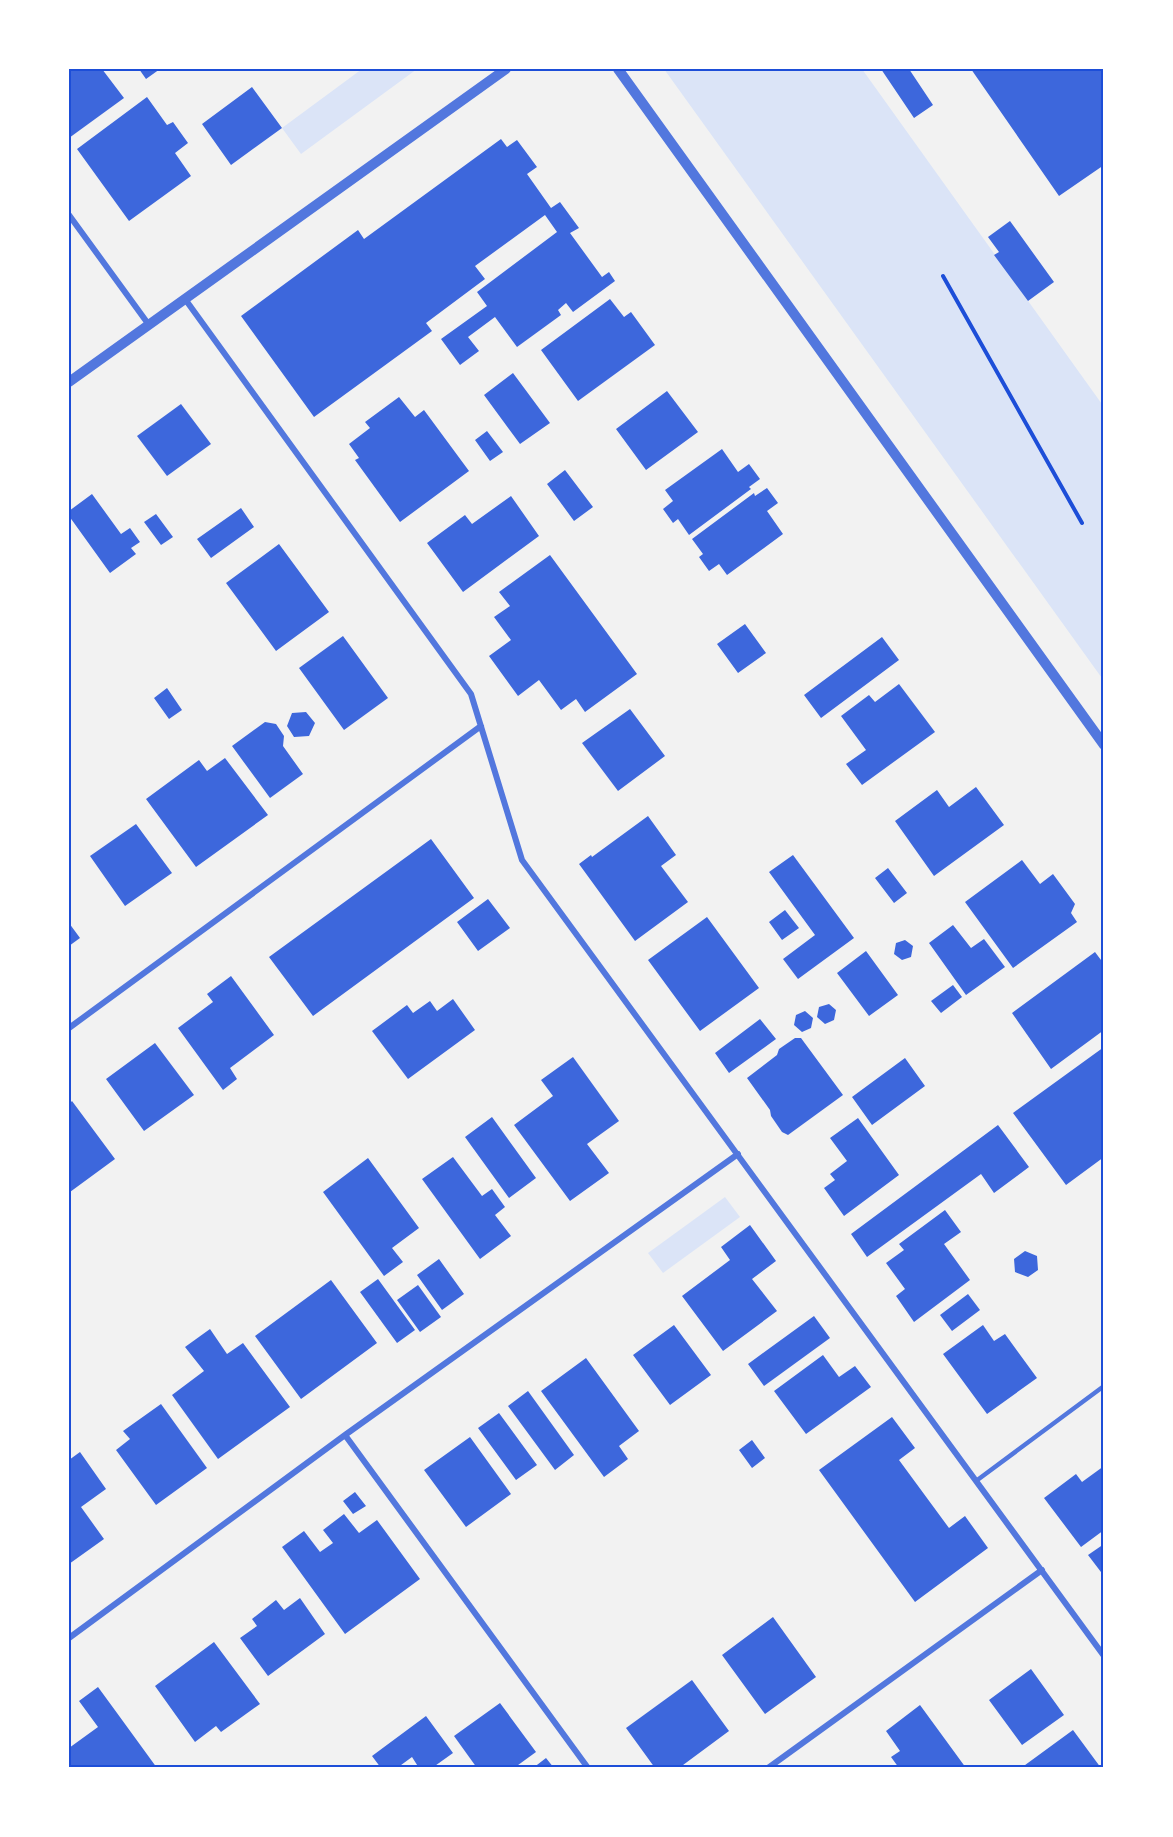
<svg xmlns="http://www.w3.org/2000/svg" width="1173" height="1837" viewBox="0 0 1173 1837" font-family="Ubuntu,sans-serif">
<style>
.green{fill:#dbe4f7}
.building{fill:#3d67dc}
.lines{fill:none;stroke-linecap:round;stroke-linejoin:round}
.path{stroke:#1d4ed8;stroke-width:4}
.service{stroke:#5277de;stroke-width:4.5}
.minor{stroke:#5277de;stroke-width:6}
.tertiary{stroke:#5277de;stroke-width:10}
.neatline{fill:none;stroke:#1d4ed8;stroke-width:2}
</style>
<rect width="100%" height="100%" fill="#f2f2f2"/>
<path class="green" d="M 362,69 L 417,69 L 301,154 L 282,128 Z
M 664,69 L 862,69 L 1104,407 L 1104,681 Z
M 725,1197 L 740,1217 L 663,1273 L 648,1253 Z"/>
<path class="building" d="M 69,69 L 102,69 L 124,98 L 69,138 Z
M 139,69 L 160,69 L 146,79 Z
M 881,69 L 909,69 L 933,105 L 914,118 Z
M 971,69 L 1104,69 L 1104,165 L 1059,196 Z
M 252,87 L 282,128 L 231,165 L 202,124 Z
M 147,97 L 167,125 L 173,122 L 188,143 L 175,153 L 191,176 L 129,221 L 77,149 Z
M 501,139 L 507,147 L 517,140 L 537,167 L 527,174 L 551,208 L 560,202 L 579,228 L 570,233 L 602,277 L 609,272 L 615,281 L 573,312 L 566,303 L 558,310 L 561,315 L 517,347 L 495,317 L 468,337 L 479,351 L 460,365 L 441,339 L 487,306 L 477,292 L 557,232 L 545,215 L 475,266 L 485,279 L 426,323 L 432,331 L 314,417 L 241,316 L 358,230 L 364,239 Z
M 1010,221 L 1054,282 L 1028,301 L 994,255 L 999,252 L 988,237 Z
M 610,299 L 624,317 L 631,312 L 655,345 L 578,401 L 541,350 Z
M 513,373 L 550,423 L 520,444 L 484,395 Z
M 667,391 L 698,432 L 646,470 L 616,429 Z
M 399,397 L 415,417 L 424,410 L 469,471 L 400,522 L 355,460 L 359,458 L 349,444 L 370,428 L 365,422 Z
M 181,404 L 211,444 L 167,476 L 137,436 Z
M 487,431 L 503,452 L 490,461 L 475,440 Z
M 722,449 L 738,472 L 749,464 L 760,479 L 749,487 L 751,489 L 689,535 L 678,519 L 673,523 L 663,509 L 673,501 L 665,490 Z
M 565,470 L 593,507 L 574,521 L 547,484 Z
M 767,488 L 778,503 L 767,511 L 783,534 L 727,575 L 719,564 L 709,571 L 699,557 L 703,554 L 692,539 L 754,493 L 755,496 Z
M 92,494 L 121,534 L 130,528 L 140,542 L 131,548 L 136,554 L 110,573 L 69,516 L 69,511 Z
M 511,496 L 539,536 L 463,592 L 427,543 L 465,515 L 472,524 Z
M 241,508 L 254,527 L 211,558 L 197,539 Z
M 156,514 L 173,537 L 161,545 L 144,522 Z
M 279,544 L 329,612 L 276,651 L 226,583 Z
M 550,555 L 637,674 L 585,712 L 576,699 L 561,710 L 539,680 L 518,696 L 489,656 L 511,640 L 494,617 L 510,606 L 499,592 Z
M 745,624 L 766,653 L 738,673 L 717,644 Z
M 343,636 L 388,698 L 344,730 L 299,668 Z
M 882,637 L 899,660 L 821,718 L 804,695 Z
M 899,684 L 935,732 L 862,785 L 846,764 L 866,750 L 841,716 L 869,695 L 875,702 Z
M 167,688 L 182,710 L 169,719 L 154,698 Z
M 630,709 L 665,756 L 618,791 L 582,743 Z
M 306,712 L 315,723 L 309,736 L 294,737 L 287,726 L 292,713 Z
M 265,722 L 276,724 L 284,736 L 283,746 L 303,774 L 270,798 L 232,746 Z
M 225,758 L 268,815 L 196,867 L 146,799 L 199,760 L 207,771 Z
M 976,787 L 1004,825 L 934,876 L 895,821 L 937,790 L 949,807 Z
M 648,816 L 676,855 L 661,866 L 688,902 L 635,941 L 579,864 L 591,855 L 592,857 Z
M 136,824 L 172,873 L 125,906 L 90,856 Z
M 431,839 L 474,898 L 313,1016 L 269,957 Z
M 793,855 L 854,938 L 798,979 L 783,959 L 815,935 L 769,872 Z
M 1022,860 L 1040,884 L 1053,874 L 1075,904 L 1071,913 L 1077,922 L 1013,968 L 965,902 Z
M 888,868 L 907,893 L 894,903 L 875,878 Z
M 488,899 L 510,928 L 478,951 L 457,922 Z
M 785,910 L 799,928 L 782,940 L 769,922 Z
M 707,917 L 759,988 L 700,1031 L 648,960 Z
M 69,923 L 80,938 L 69,946 Z
M 953,925 L 971,948 L 984,939 L 1005,967 L 966,995 L 929,943 Z
M 905,940 L 913,946 L 911,957 L 902,960 L 894,954 L 896,943 Z
M 866,951 L 898,995 L 869,1016 L 837,973 Z
M 1095,952 L 1104,964 L 1104,1030 L 1051,1069 L 1012,1013 Z
M 231,976 L 274,1035 L 230,1068 L 237,1079 L 223,1090 L 178,1028 L 213,1002 L 207,994 Z
M 953,985 L 962,997 L 941,1013 L 931,1001 Z
M 453,999 L 475,1030 L 408,1079 L 372,1031 L 407,1005 L 413,1013 L 430,1001 L 437,1011 Z
M 829,1004 L 836,1010 L 834,1020 L 825,1024 L 817,1017 L 819,1007 Z
M 805,1011 L 813,1018 L 811,1028 L 802,1032 L 794,1025 L 796,1015 Z
M 760,1019 L 776,1039 L 729,1073 L 715,1053 Z
M 795,1038 L 801,1038 L 843,1095 L 788,1135 L 782,1132 L 771,1116 L 770,1110 L 747,1078 L 777,1055 L 779,1049 Z
M 155,1043 L 194,1095 L 144,1131 L 106,1079 Z
M 1104,1047 L 1104,1157 L 1066,1185 L 1013,1113 Z
M 573,1057 L 619,1121 L 587,1144 L 609,1173 L 570,1201 L 514,1125 L 553,1096 L 541,1080 Z
M 905,1058 L 925,1086 L 872,1125 L 852,1097 Z
M 72,1101 L 115,1159 L 70,1192 L 69,1104 Z
M 492,1117 L 536,1178 L 509,1198 L 465,1137 Z
M 858,1118 L 899,1175 L 844,1216 L 824,1188 L 835,1180 L 830,1174 L 847,1161 L 830,1138 Z
M 998,1125 L 1029,1167 L 994,1193 L 981,1174 L 867,1257 L 851,1234 Z
M 453,1157 L 482,1196 L 492,1189 L 505,1207 L 495,1215 L 511,1236 L 480,1259 L 422,1179 Z
M 368,1158 L 419,1228 L 392,1248 L 403,1262 L 384,1276 L 323,1192 Z
M 945,1210 L 961,1232 L 944,1244 L 970,1280 L 914,1322 L 896,1296 L 905,1289 L 886,1263 L 904,1250 L 899,1244 Z
M 750,1225 L 776,1261 L 752,1279 L 777,1311 L 723,1351 L 682,1296 L 730,1260 L 721,1247 Z
M 1025,1251 L 1037,1256 L 1038,1270 L 1028,1277 L 1015,1272 L 1014,1259 Z
M 439,1259 L 464,1294 L 442,1310 L 417,1275 Z
M 378,1279 L 415,1330 L 397,1343 L 360,1292 Z
M 331,1280 L 377,1343 L 301,1399 L 255,1336 Z
M 418,1285 L 441,1317 L 420,1332 L 397,1300 Z
M 968,1294 L 980,1310 L 952,1331 L 940,1315 Z
M 814,1316 L 830,1338 L 764,1386 L 748,1364 Z
M 674,1325 L 711,1375 L 670,1405 L 633,1355 Z
M 983,1325 L 994,1341 L 1005,1334 L 1037,1378 L 987,1414 L 943,1354 Z
M 210,1329 L 227,1354 L 243,1343 L 290,1407 L 218,1459 L 172,1395 L 204,1371 L 185,1347 Z
M 823,1355 L 839,1377 L 855,1366 L 871,1387 L 806,1434 L 774,1391 Z
M 586,1358 L 639,1431 L 619,1446 L 628,1459 L 604,1477 L 541,1391 Z
M 528,1391 L 574,1455 L 555,1470 L 508,1406 Z
M 161,1404 L 207,1468 L 156,1505 L 116,1450 L 130,1439 L 123,1431 Z
M 499,1413 L 537,1465 L 516,1480 L 478,1428 Z
M 892,1417 L 915,1448 L 899,1460 L 949,1528 L 965,1516 L 988,1548 L 915,1602 L 819,1470 Z
M 470,1437 L 511,1494 L 466,1527 L 424,1470 Z
M 752,1440 L 765,1458 L 752,1468 L 739,1450 Z
M 80,1452 L 106,1489 L 81,1507 L 104,1539 L 69,1564 L 69,1460 Z
M 1104,1466 L 1104,1530 L 1081,1547 L 1044,1498 L 1076,1474 L 1082,1482 Z
M 355,1492 L 366,1506 L 353,1514 L 343,1501 Z
M 344,1514 L 359,1533 L 377,1520 L 420,1579 L 345,1634 L 282,1547 L 304,1531 L 320,1552 L 333,1543 L 323,1530 Z
M 1104,1544 L 1104,1576 L 1088,1555 Z
M 300,1598 L 325,1634 L 268,1676 L 240,1638 L 257,1626 L 252,1619 L 276,1600 L 284,1610 Z
M 773,1617 L 816,1677 L 765,1714 L 722,1655 Z
M 214,1642 L 260,1704 L 221,1732 L 216,1726 L 195,1742 L 155,1686 Z
M 1031,1669 L 1064,1715 L 1022,1745 L 989,1700 Z
M 692,1680 L 729,1731 L 679,1768 L 655,1768 L 626,1728 Z
M 98,1687 L 117,1713 L 157,1768 L 69,1768 L 69,1748 L 98,1727 L 79,1701 Z
M 500,1703 L 536,1752 L 514,1768 L 477,1768 L 454,1736 Z
M 920,1705 L 966,1768 L 899,1768 L 891,1757 L 900,1751 L 886,1731 Z
M 426,1716 L 453,1753 L 432,1768 L 419,1768 L 412,1757 L 397,1768 L 381,1768 L 372,1756 Z
M 1073,1730 L 1101,1768 L 1021,1768 Z
M 546,1758 L 554,1768 L 533,1768 Z"/>
<g class="lines">
<path class="path" d="M 943,276 L 1082,523"/>
<path class="service" d="M 976,1481 L 1104,1386"/>
<path class="minor" d="M 69,215 L 149,325
M 185,299 L 471,694 L 522,860 L 1104,1656
M 69,1028 L 481,726
M 345,1435 L 588,1768
M 69,1638 L 345,1435 L 738,1154
M 768,1768 L 1042,1570"/>
<path class="tertiary" d="M 618,69 L 1104,745
M 69,382 L 506,69"/>
</g>
<rect width="1173" height="1837" fill="none" stroke="#ffffff" stroke-width="141"/>
<rect x="70" y="70" width="1032" height="1696" class="neatline"/>
</svg>
